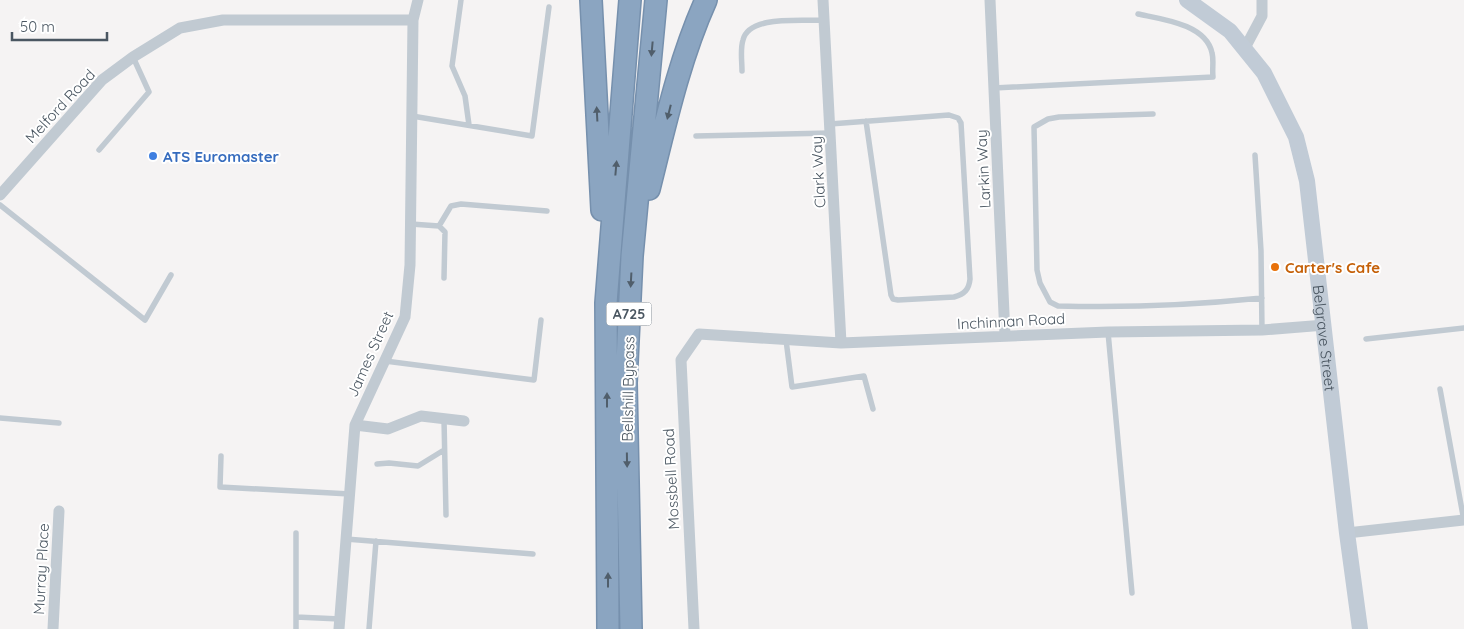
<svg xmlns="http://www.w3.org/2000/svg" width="1464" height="629" viewBox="0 0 1464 629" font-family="Quicksand,sans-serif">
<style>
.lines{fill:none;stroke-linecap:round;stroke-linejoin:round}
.highway-casing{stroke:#7690ad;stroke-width:24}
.lane{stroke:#c1cad2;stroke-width:5.5}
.street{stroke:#c1cad2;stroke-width:11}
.secondary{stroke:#c1cbd6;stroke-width:16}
.highway{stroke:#8ba5c1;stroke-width:21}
.oneway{fill:#505e6b}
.shop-dot{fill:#3f7fe0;stroke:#fff;stroke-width:2}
.food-dot{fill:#e8710a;stroke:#fff;stroke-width:2}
.labels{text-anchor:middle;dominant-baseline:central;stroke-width:4;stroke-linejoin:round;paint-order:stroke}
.shield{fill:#fff;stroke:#808990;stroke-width:1}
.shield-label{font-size:14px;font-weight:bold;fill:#4a5661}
.street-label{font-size:15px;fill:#4a5661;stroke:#fff}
.shop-label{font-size:15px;font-weight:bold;fill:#366cbe;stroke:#fff;text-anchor:start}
.food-label{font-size:15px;font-weight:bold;fill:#c56008;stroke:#fff;text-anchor:start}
</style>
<rect width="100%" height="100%" fill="#f5f3f3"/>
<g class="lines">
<defs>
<path id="highway" d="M 591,0 L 602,210
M 649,189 C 665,125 679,60 706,0
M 608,629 L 606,303 L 630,0
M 631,629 L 626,383 L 632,256 L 656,0"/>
</defs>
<use href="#highway" class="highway-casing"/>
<path class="lane" d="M 461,0 L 452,66 L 465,96 L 469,125
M 742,71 C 742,61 740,49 743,40 C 749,14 804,22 825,20
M 994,88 L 1213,77 C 1212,69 1214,60 1212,53 C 1206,24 1161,19 1138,14
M 1153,114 L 1059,117 L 1048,119 L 1034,127 L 1037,270 L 1040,283 L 1050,302 L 1058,306 C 1126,308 1194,305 1262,298
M 412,116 L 532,136 L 549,7
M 830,124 L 949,115 L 958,118 L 961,123 L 970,279 C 969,289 965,294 954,297 L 898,300 L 893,299 L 891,295 L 866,121
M 696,136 L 831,133
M 99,150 L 149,92 L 133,57
M 1255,155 L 1261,251 L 1262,330
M 0,205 L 145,320 L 171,275
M 411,224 L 439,226 L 445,232 L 444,278
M 439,226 L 451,206 L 461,204 L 547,211
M 1108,332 L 1132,593
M 1366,339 L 1464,328
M 786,340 L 792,387 L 864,376 L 873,409
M 385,361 L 534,380 L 541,320
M 1440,389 L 1464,521
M 0,418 L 59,423
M 444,419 L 446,515
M 221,456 L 220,487 L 350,494
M 377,464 L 389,463 L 418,466 L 444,450
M 296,533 L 296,617 L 340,619
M 346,539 L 533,554
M 296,629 L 296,617
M 369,629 L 376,541"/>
<path class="street" d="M 823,0 L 841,343
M 990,0 L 1005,336
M 1245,48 L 1262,16 L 1262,0
M 0,195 L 102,80 L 133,57 L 180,28 L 223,20 L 413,20
M 355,425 L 388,429 L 421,416 L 464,421
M 1347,533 L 1464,520
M 53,629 L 59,511
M 339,629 L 355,425 L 405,317 L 410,265 L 413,20 L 418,0
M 694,629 L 681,360 L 699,334 L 841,343 L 1108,332 L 1262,330 L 1325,325"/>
<path class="secondary" id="s1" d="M 1187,0 L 1230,31 L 1264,73 L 1296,137 L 1307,181 L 1347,533 L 1360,629"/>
<use href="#highway" class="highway"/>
</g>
<defs><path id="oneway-solid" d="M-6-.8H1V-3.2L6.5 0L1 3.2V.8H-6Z" transform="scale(1.25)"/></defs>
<g class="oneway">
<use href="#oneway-solid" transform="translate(652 49) rotate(95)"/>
<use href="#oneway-solid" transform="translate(669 112) rotate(104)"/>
<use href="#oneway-solid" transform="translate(597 114) rotate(-93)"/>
<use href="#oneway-solid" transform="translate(616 168) rotate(-85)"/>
<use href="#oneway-solid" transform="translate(631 280) rotate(93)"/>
<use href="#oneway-solid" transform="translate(607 400) rotate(-90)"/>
<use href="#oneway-solid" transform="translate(627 460) rotate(89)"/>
<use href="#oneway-solid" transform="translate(608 580) rotate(-90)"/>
</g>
<circle class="shop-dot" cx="153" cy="156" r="5"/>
<circle class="food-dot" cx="1275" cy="267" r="5"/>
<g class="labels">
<rect class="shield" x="606.5" y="302.5" width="45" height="23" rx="4"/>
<g class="shield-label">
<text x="629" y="314">A725</text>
</g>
<g class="street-label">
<text transform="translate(60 106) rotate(-47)">Melford Road</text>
<text transform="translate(983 169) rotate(-93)">Larkin Way</text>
<text transform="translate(818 172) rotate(-93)">Clark Way</text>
<text transform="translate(1011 321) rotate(-3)">Inchinnan Road</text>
<text stroke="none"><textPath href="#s1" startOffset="382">Belgrave Street</textPath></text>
<text transform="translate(370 354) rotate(-66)">James Street</text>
<text transform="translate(628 389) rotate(-89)">Bellshill Bypass</text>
<text transform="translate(671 479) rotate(-93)">Mossbell Road</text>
<text transform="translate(41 569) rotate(-87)">Murray Place</text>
</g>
<g class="shop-label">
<text x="163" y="156">ATS Euromaster</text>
</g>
<g class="food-label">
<text x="1285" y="267">Carter's Cafe</text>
</g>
</g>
<path d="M12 32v8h95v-8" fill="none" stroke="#4a5661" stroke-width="2.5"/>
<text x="20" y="32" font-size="15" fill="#4a5661" stroke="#ffffff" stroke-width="4" paint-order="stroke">50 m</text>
</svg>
